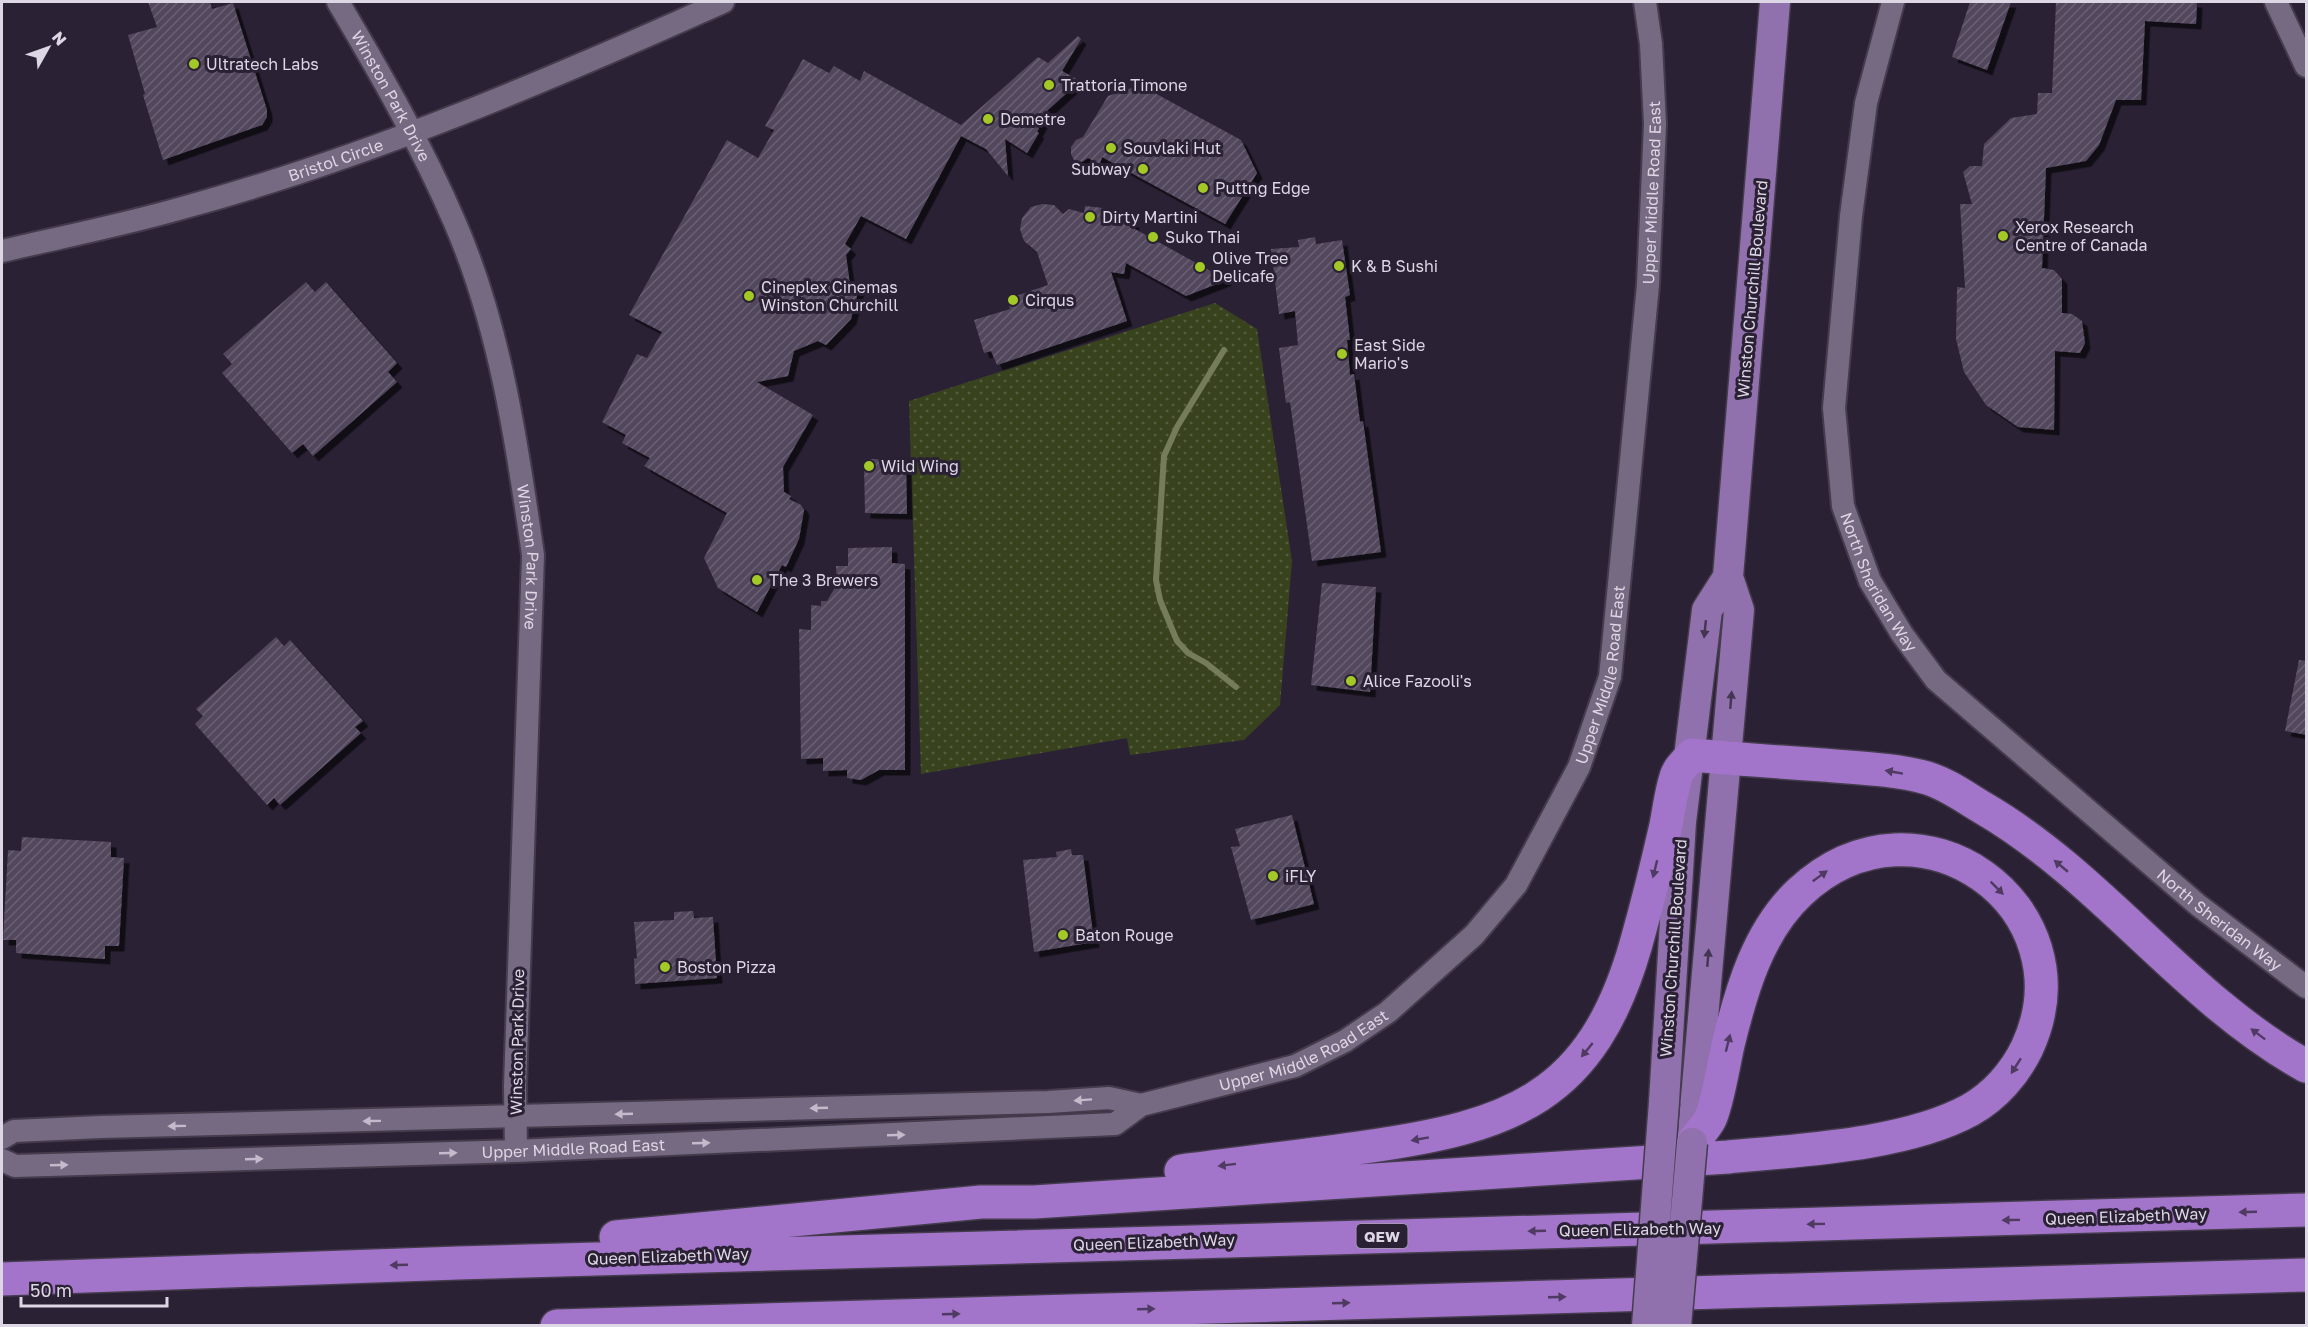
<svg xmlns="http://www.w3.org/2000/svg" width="2308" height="1327" viewBox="0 0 2308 1327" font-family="'Golos Text',sans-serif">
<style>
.park{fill:url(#park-dots)}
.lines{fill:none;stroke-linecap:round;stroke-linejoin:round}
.stream{stroke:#747c5a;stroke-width:6}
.building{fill:url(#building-hatch);filter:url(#shadow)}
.minor-casing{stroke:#443b4c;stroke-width:26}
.major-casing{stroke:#443b4c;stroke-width:33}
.highway-casing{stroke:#443b4c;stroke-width:36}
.minor{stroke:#766a82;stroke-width:22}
.major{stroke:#9070ad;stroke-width:30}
.highway{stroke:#a274ca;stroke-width:33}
.major-bridge-casing{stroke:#443b4c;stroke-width:33;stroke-linecap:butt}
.major-bridge{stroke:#9070ad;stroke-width:30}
.oneway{fill:#443553}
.oneway2{fill:#4f3a62}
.oneway3{fill:#c3bbcc}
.poi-dot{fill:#a3c927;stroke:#2b2135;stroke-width:2}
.labels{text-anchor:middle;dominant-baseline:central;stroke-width:6;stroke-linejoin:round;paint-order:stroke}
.shield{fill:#2b2135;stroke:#a8a0b0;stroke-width:1.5}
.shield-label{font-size:15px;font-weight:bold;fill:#ddd6e4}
.poi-label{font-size:16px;fill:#ddd6e4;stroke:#2b2135;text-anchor:start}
.street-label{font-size:16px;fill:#ddd6e4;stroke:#2b2135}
</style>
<defs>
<pattern id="park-dots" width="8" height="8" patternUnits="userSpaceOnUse" patternTransform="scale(1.5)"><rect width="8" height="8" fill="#38431e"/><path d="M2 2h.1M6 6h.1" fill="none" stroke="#545d3f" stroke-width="1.8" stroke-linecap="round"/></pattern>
<pattern id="building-hatch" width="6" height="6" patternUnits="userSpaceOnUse" patternTransform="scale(1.5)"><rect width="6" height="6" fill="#52475d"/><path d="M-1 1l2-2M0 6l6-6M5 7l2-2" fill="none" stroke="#6a6174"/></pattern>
<filter id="shadow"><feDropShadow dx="5.5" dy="5.5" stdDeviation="0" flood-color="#0009"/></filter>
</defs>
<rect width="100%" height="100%" fill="#2b2135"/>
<path class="park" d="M 1215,303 L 1257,329 L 1292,561 L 1280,705 L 1244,740 L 1130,755 L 1127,738 L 921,774 L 909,401 Z"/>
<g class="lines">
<path class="stream" d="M 1224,350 L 1177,427 L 1164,456 L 1156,580 L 1160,600 L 1177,641 L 1188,653 L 1206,663 L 1236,687"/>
</g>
<path class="building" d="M 148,2 L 210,2 L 212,9 L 233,3 L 267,110 L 267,117 L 262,125 L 163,160 L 143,95 L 145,94 L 128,35 L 157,27 Z
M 1970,2 L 2011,2 L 1987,70 L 1952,57 Z
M 2056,2 L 2197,2 L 2196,24 L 2145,21 L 2141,100 L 2116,100 L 2099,145 L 2086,161 L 2046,168 L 2042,268 L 2054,270 L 2062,279 L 2062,313 L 2072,314 L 2082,321 L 2085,343 L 2080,353 L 2055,351 L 2054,430 L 2018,427 L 1986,405 L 1964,372 L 1956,339 L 1957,287 L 1965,288 L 1960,204 L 1972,204 L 1963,172 L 1970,166 L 1982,166 L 1984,144 L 2011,118 L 2037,114 L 2038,93 L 2052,93 Z
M 1078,36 L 1081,39 L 1062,71 L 1080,81 L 1038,119 L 1045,117 L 1037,132 L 1039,133 L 1027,153 L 1005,139 L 1008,176 L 986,149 L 961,136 L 906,239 L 861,216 L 845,244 L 851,249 L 846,255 L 850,285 L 859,288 L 851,319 L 826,345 L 818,341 L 794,351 L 788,376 L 757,382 L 813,415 L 783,467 L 784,492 L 791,496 L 789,499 L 801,505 L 804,510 L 799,539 L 786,567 L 782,565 L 757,612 L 718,588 L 704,558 L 727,513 L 644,466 L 650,458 L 622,443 L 626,435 L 602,422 L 637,354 L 647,358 L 662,332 L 629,315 L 727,140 L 758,158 L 774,130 L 765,126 L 803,59 L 829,73 L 834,66 L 860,81 L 864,71 L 961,125 L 1038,57 L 1048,63 Z
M 1140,85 L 1241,140 L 1257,173 L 1225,224 L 1102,157 L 1100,164 L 1088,158 L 1082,162 L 1074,160 L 1071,154 L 1071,147 L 1076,140 L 1083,137 L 1108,96 Z
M 1042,204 L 1054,205 L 1063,214 L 1069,209 L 1084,213 L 1085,206 L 1103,208 L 1101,215 L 1134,222 L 1133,228 L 1227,280 L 1186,296 L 1126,263 L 1124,274 L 1111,272 L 1127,321 L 997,365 L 991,351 L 984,353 L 974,320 L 1010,309 L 1007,299 L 1048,285 L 1037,252 L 1024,241 L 1020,229 L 1022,218 L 1031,207 Z
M 1315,237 L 1316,244 L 1342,240 L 1350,295 L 1345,297 L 1350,340 L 1347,340 L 1350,375 L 1354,374 L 1360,422 L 1363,421 L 1381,552 L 1312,561 L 1290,402 L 1286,403 L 1279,348 L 1298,345 L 1295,311 L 1279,314 L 1271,249 L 1299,247 L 1298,240 Z
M 306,282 L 315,292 L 326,282 L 397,363 L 388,372 L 397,382 L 313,456 L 303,444 L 292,453 L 222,373 L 232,364 L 223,354 Z
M 870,459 L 906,460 L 907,514 L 865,513 L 864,464 Z
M 892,547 L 892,563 L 905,564 L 905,770 L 879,770 L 861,780 L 847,778 L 847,770 L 823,771 L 823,758 L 801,759 L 799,629 L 811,630 L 811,605 L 821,606 L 821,601 L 827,601 L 837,584 L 836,566 L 848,566 L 848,548 Z
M 1322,583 L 1376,587 L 1370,692 L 1311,685 Z
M 276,637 L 284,646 L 290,640 L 363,721 L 355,727 L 361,733 L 280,805 L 274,798 L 267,805 L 195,724 L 203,716 L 196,709 Z
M 2299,660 L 2307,661 L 2307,735 L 2285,731 Z
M 1292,815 L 1314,904 L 1251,920 L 1231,847 L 1240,846 L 1235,829 Z
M 22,837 L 111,842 L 111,857 L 124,858 L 119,946 L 105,946 L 105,959 L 16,953 L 16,940 L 3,940 L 8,850 L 21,851 Z
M 1071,849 L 1072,855 L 1083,855 L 1094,942 L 1034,952 L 1023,860 L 1057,857 L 1056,852 Z
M 693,911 L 694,918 L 713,917 L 717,978 L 635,984 L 634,959 L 637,958 L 634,922 L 674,920 L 674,912 Z"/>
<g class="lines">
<defs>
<g id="minor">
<path id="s1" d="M 338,2 C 380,73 422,146 455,223 C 500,327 517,443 533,555 L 515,1086 L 516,1151"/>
<path id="s2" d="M 1893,2 L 1866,103 L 1851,216 L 1834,408 L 1843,506 L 1870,581 L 1902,634 L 1936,680 L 2198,905 L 2306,987"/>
<path d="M 2276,2 L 2306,66"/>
<path id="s3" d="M 2,251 C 62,237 123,225 182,208 C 369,157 547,81 723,2"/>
<path d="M 2,1138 L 14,1131 L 101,1127 L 1048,1102 L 1109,1098 L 1141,1105"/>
<path id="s4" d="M 2,1160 L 15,1166 L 516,1151 L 1115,1124 L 1141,1105 L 1295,1066 L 1345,1041 L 1388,1012 L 1474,935 L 1516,885 L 1579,767 L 1610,677 L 1648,285 L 1655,124 L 1651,44 L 1645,2"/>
</g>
<path id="major" d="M 1664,1102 L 1681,822 L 1707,610 L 1728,577
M 1692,1143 L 1739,610 L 1728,577 L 1775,2"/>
<path id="highway" d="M 1181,1171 C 1242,1163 1304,1156 1365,1147 C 1512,1126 1592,1098 1636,944 C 1647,905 1657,865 1666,825 C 1669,810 1671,792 1676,777 C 1678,769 1687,761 1692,755 C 1735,759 1779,762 1823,765 C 1857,768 1894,769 1927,778 C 1947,784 1966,798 1983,808 C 2103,878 2185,999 2306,1066
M 616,1237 L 981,1202 L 1034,1202 L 1728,1157 C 1801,1150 1906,1145 1970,1110 C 1995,1096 2015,1073 2027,1048 C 2092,908 1919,781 1800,892 C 1758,931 1741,991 1728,1045 C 1724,1062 1717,1106 1710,1119 C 1706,1127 1698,1135 1692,1143
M 2,1279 L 458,1263 L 2306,1210
M 557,1326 L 2306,1275"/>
</defs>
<use href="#minor" class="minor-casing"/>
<use href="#major" class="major-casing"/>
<use href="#highway" class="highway-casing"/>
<use href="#minor" class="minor"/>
<use href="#major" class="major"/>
<use href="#highway" class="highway"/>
<defs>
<path id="major-bridge" d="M 1647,1326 L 1664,1102
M 1676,1326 L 1692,1143"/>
</defs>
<use href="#major-bridge" class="major-bridge-casing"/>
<use href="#major-bridge" class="major-bridge"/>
</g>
<defs><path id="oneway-solid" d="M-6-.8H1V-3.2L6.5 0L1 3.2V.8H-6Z" transform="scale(1.5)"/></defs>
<g class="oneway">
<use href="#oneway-solid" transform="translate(1705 629) rotate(96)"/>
<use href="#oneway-solid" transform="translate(1731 700) rotate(-85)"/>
<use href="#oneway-solid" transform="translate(1708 958) rotate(-85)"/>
</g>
<g class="oneway2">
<use href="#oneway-solid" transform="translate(1894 772) rotate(-170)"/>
<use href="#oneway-solid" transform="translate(2061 866) rotate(-140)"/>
<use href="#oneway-solid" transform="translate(1655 869) rotate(104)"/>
<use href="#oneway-solid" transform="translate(1820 876) rotate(-36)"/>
<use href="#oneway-solid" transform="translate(1997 888) rotate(45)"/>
<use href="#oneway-solid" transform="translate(2258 1034) rotate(-143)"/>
<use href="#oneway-solid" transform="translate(1728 1043) rotate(-76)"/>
<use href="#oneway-solid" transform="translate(1587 1050) rotate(129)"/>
<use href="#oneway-solid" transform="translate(2016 1066) rotate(123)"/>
<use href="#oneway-solid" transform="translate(1420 1139) rotate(170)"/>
<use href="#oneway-solid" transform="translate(1227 1165) rotate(173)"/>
<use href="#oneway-solid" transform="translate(2248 1212) rotate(178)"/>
<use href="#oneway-solid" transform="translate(2011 1220) rotate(179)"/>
<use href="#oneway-solid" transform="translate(1816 1224) rotate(179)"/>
<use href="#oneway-solid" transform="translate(1537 1231) rotate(178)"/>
<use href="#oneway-solid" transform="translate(399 1265) rotate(178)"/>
<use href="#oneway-solid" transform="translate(1557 1297) rotate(-2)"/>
<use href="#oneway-solid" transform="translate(1341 1303) rotate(-2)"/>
<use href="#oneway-solid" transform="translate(1146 1309) rotate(-2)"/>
<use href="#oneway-solid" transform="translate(951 1314) rotate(-2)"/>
</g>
<g class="oneway3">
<use href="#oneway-solid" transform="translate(1083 1100) rotate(176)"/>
<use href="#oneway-solid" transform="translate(819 1108) rotate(178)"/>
<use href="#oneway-solid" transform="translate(624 1114) rotate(178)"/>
<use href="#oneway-solid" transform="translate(372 1121) rotate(179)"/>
<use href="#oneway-solid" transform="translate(177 1126) rotate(179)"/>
<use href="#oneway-solid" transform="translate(896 1135) rotate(-2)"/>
<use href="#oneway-solid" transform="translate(701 1143) rotate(-2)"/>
<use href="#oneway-solid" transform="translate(448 1153) rotate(-2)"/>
<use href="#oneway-solid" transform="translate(254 1159) rotate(-2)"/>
<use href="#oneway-solid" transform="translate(59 1165) rotate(-2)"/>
</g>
<g class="poi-dot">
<circle cx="194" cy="64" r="6"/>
<circle cx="1049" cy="85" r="6"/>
<circle cx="988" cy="119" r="6"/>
<circle cx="1111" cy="148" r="6"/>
<circle cx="1143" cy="169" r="6"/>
<circle cx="1203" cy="188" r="6"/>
<circle cx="1090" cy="217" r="6"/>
<circle cx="2003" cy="236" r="6"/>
<circle cx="1153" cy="237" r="6"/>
<circle cx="1339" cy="266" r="6"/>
<circle cx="1200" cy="267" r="6"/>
<circle cx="749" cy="296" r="6"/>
<circle cx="1013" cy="300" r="6"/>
<circle cx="1342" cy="354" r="6"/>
<circle cx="869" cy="466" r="6"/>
<circle cx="757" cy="580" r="6"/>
<circle cx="1351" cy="681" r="6"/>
<circle cx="1273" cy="876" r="6"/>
<circle cx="1063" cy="935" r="6"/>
<circle cx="665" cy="967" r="6"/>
</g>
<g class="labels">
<rect class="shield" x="1356.5" y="1224" width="51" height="24" rx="4.5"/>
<g class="shield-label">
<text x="1382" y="1236">QEW</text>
</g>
<g class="poi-label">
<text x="206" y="64">Ultratech Labs</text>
<text x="1061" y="85">Trattoria Timone</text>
<text x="1000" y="119">Demetre</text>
<text x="1123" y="148">Souvlaki Hut</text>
<text x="1131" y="169" text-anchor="end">Subway</text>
<text x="1215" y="188">Puttng Edge</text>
<text x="1102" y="217">Dirty Martini</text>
<text x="2015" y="227">Xerox Research<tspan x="2015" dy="18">Centre of Canada</tspan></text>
<text x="1165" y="237">Suko Thai</text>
<text x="1212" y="258">Olive Tree<tspan x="1212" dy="18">Delicafe</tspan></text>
<text x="1351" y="266">K &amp; B Sushi</text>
<text x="761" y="287">Cineplex Cinemas<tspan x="761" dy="18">Winston Churchill</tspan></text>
<text x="1025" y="300">Cirqus</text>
<text x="1354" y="345">East Side<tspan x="1354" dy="18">Mario's</tspan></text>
<text x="881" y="466">Wild Wing</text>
<text x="769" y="580">The 3 Brewers</text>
<text x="1363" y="681">Alice Fazooli's</text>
<text x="1285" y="876">iFLY</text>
<text x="1075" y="935">Baton Rouge</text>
<text x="677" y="967">Boston Pizza</text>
</g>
<g class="street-label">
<text stroke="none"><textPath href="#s1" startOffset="108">Winston Park Drive</textPath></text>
<text stroke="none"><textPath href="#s3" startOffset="346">Bristol Circle</textPath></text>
<text stroke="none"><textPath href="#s4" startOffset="2310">Upper Middle Road East</textPath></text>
<text transform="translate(1752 289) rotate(-85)">Winston Churchill Boulevard</text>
<text stroke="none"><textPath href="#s1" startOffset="594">Winston Park Drive</textPath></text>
<text stroke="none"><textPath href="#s2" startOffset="594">North Sheridan Way</textPath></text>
<text stroke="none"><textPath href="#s4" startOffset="1824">Upper Middle Road East</textPath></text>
<text stroke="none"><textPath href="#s2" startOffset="1080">North Sheridan Way</textPath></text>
<text transform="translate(1673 948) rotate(-86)">Winston Churchill Boulevard</text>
<text transform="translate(517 1042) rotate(-89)">Winston Park Drive</text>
<text stroke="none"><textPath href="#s4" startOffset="1320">Upper Middle Road East</textPath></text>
<text stroke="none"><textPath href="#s4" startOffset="573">Upper Middle Road East</textPath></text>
<text transform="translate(2126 1216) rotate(-2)">Queen Elizabeth Way</text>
<text transform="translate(1640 1229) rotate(-1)">Queen Elizabeth Way</text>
<text transform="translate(1154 1242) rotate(-2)">Queen Elizabeth Way</text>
<text transform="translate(668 1256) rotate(-2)">Queen Elizabeth Way</text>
</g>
</g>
<rect width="2308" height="1327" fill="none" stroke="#ddd6e4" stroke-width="6"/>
<g transform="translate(48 48) rotate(50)" stroke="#2b2135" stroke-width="4.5" paint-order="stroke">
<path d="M0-4.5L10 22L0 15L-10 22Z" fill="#ddd6e4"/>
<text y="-9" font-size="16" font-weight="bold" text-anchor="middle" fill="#ddd6e4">N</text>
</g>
<path d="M21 1297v9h146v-9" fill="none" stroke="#ddd6e4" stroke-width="3"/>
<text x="30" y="1297" font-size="18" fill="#ddd6e4" stroke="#2b2135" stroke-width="4.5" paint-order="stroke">50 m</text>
</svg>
